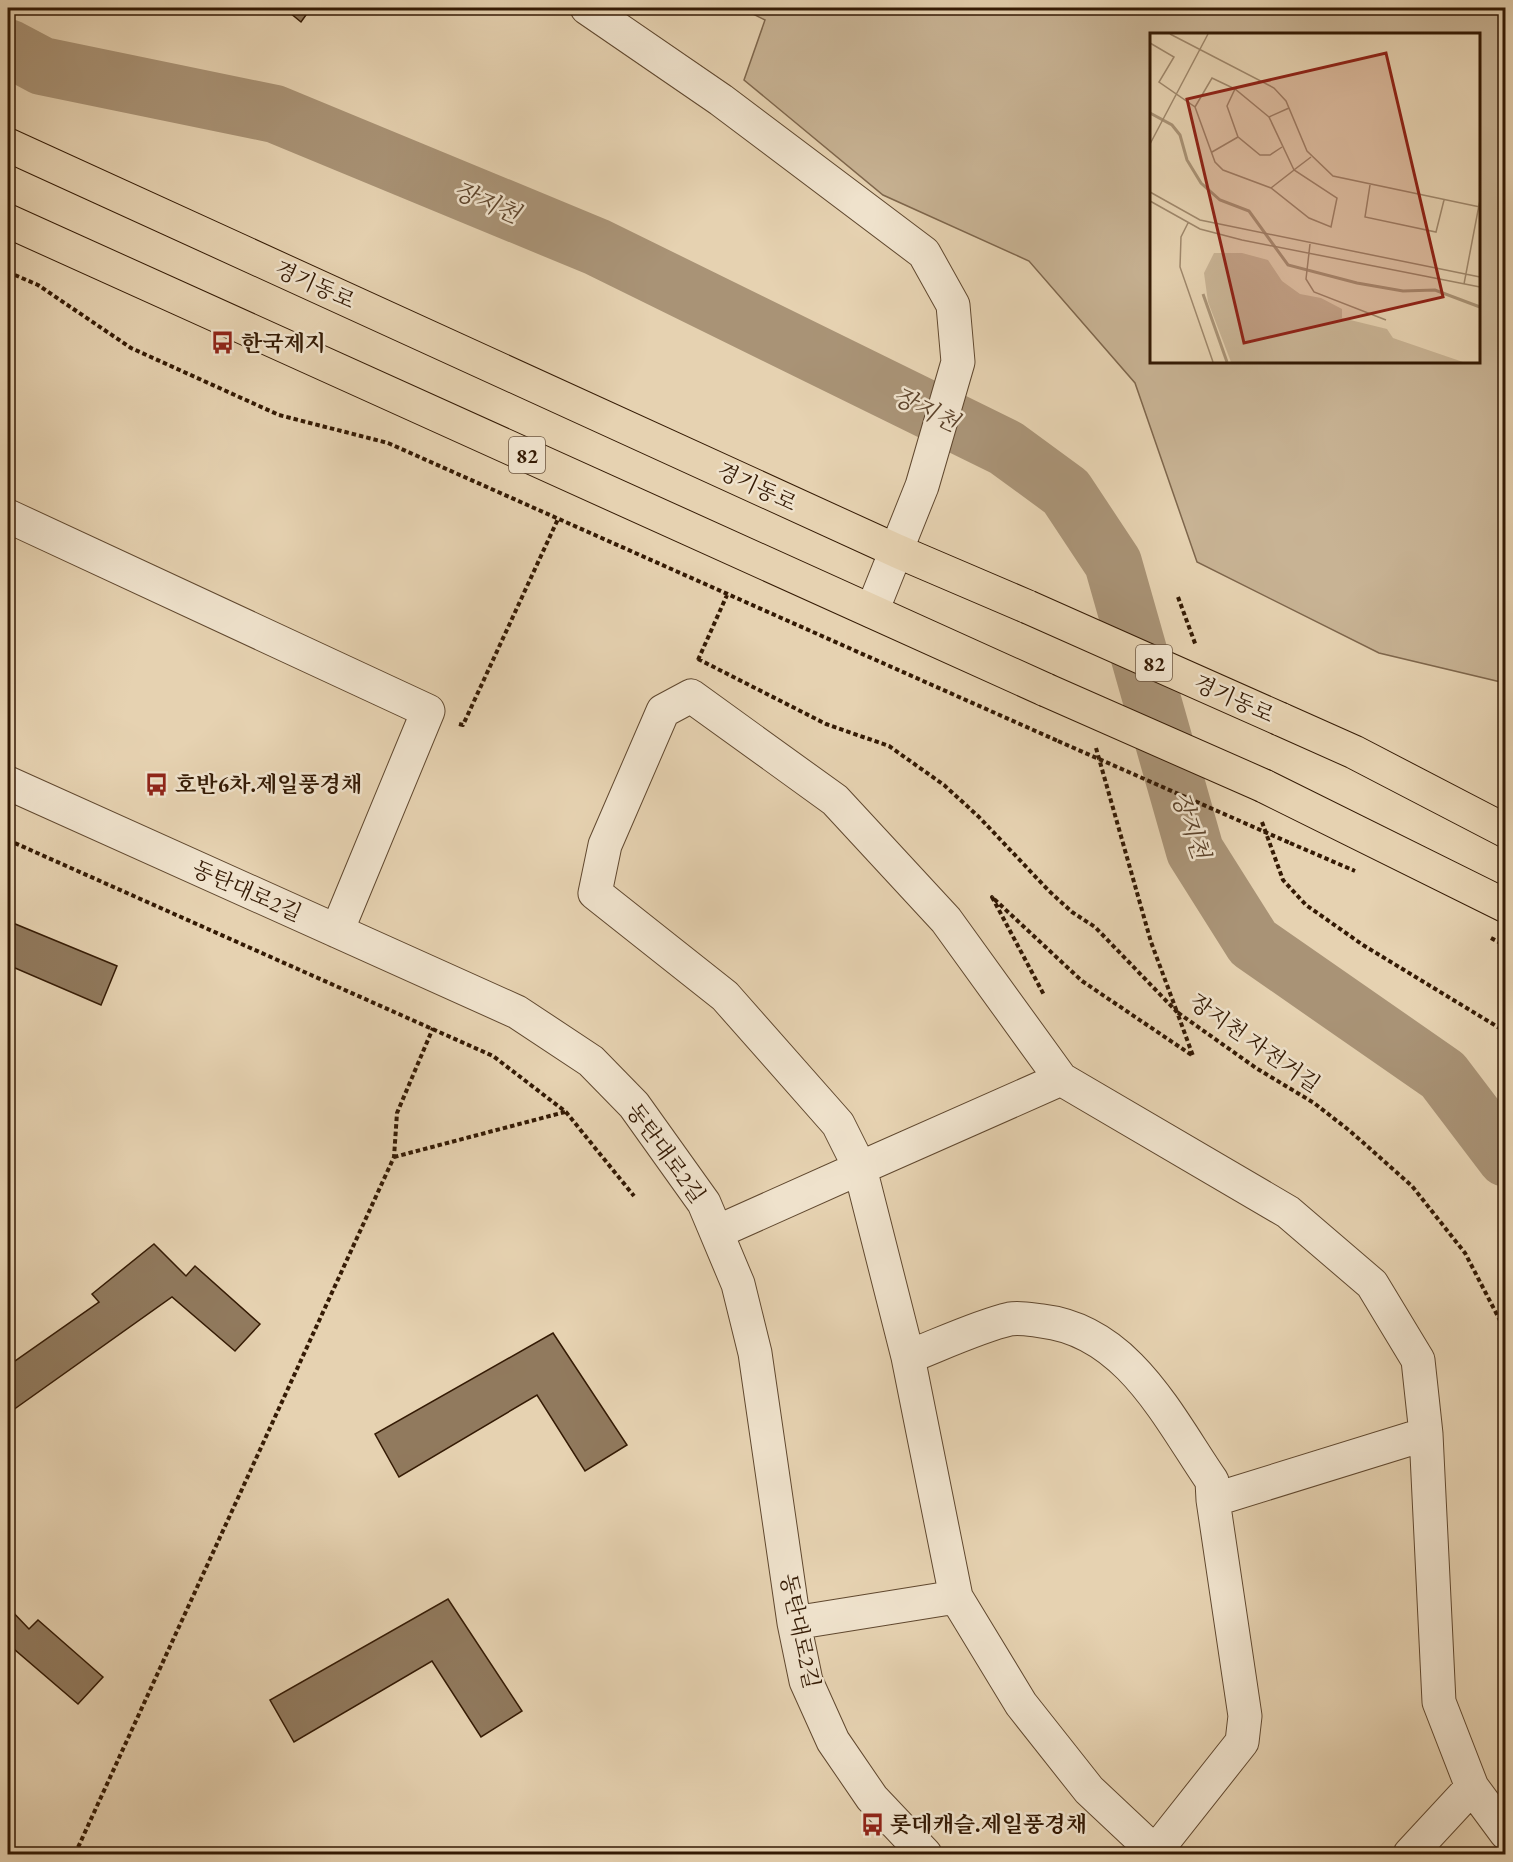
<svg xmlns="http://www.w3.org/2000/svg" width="1513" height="1862" viewBox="0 0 1513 1862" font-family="'EB Garamond','Noto Serif KR',serif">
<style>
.green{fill:#c8b394;stroke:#7e664c;stroke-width:1.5;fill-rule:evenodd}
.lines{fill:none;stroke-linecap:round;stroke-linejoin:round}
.river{stroke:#a99376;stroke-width:58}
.building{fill:#917a5e;stroke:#341a04;stroke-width:1.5}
.minor-casing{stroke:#60482f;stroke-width:35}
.major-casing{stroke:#341a04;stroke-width:35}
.path{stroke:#341a04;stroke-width:4;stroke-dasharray:4.5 3;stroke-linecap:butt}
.minor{stroke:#efe2cc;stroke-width:33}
.major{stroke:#e6d2b1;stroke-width:33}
.major-bridge-casing{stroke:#341a04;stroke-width:35;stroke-linecap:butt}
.path-bridge{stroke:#341a04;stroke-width:4;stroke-dasharray:4.5 3;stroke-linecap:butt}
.major-bridge{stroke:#e6d2b1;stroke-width:33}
.labels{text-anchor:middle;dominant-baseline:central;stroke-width:5;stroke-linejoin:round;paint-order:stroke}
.shield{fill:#efe2cc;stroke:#6c5640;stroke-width:1.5}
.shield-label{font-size:21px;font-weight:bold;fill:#341a04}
.street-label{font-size:22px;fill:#341a04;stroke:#efe2cc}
.poi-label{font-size:22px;font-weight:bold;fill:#341a04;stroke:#efe2cc;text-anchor:start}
.water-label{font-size:24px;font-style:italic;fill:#5d442c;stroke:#efe2cc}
.inset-river{fill:none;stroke:#a99376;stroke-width:3}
.inset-road{fill:none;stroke:#9f886c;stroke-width:1.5}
.view{fill:#8f2418;fill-opacity:0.15;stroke:#8f2418;stroke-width:3}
.inset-edge{fill:none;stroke:#341a04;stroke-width:3}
</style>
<rect width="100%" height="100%" fill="#e6d2b1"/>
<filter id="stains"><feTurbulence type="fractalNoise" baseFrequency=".00333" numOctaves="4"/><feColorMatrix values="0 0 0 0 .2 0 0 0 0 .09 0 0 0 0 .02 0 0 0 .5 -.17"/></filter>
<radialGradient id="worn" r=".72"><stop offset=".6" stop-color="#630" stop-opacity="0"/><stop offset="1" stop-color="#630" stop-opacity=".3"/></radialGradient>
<path class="green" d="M 741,8 L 1505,8 L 1505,683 L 1379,653 L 1197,562 L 1135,383 L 1029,261 L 883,195 L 744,80 L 765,20 ZM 1152,34 L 1478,34 L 1478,362 L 1152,362 Z"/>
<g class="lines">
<path class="river" d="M 8,48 L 42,66 L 275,114 L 597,247 L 1006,448 L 1066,492 L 1113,563 L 1195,851 L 1253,943 L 1443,1075 L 1506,1158"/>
</g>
<path class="building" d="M 284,8 L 311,8 L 301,22 Z
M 8,921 L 117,966 L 101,1005 L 8,965 Z
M 154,1244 L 186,1276 L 195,1266 L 260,1324 L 235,1351 L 172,1297 L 13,1410 L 8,1403 L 8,1366 L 99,1302 L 92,1294 Z
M 553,1333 L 627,1445 L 585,1471 L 537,1395 L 399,1477 L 375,1434 Z
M 448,1599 L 522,1711 L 481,1737 L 432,1661 L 294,1742 L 270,1700 Z
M 8,1607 L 29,1629 L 38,1620 L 103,1677 L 78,1704 L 15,1650 L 8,1655 Z"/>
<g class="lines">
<defs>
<path id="minor" d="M 587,8 L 721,100 L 924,253 L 953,305 L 958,362 L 922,486 L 872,611
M 8,516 L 428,711 L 337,931
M 8,783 L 517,1012 L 591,1061 L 634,1105 L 704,1203 L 738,1284 L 755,1353 L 794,1623 L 806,1681 L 833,1741 L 872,1798 L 925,1854
M 717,1232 L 860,1168 L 838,1124 L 725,996 L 595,893 L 605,845 L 663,711 L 691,696 L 835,800 L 946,920 L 1061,1079 L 1288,1212 L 1372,1284 L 1418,1360 L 1426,1434 L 1439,1702 L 1472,1787 L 1506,1833
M 908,1357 C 939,1345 979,1326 1010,1319 C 1020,1317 1033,1320 1042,1321 C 1128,1331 1168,1417 1212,1481 L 1213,1500 L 1426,1434
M 956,1597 L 1021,1704 L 1089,1790 L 1155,1852 L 1242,1742 L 1245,1716 L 1213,1500
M 794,1623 L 956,1597 L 908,1357 L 860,1168 L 1061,1079
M 1410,1854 L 1472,1787"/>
<path id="major" d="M 8,145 L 897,551 L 1028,607
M 8,221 L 1046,690
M 1280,719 L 1354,752 L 1506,831
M 1264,786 L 1506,906"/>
</defs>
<use href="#minor" class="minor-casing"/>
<use href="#major" class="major-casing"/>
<path class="path" d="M 8,272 L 38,285 L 131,348 L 279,415 L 388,443 L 1058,741
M 1178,597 L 1196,646
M 698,659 L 826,724 L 889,746 L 944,785 L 979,817 L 1049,891 L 1072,912 L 1095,927 L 1177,1012 L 1193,1056 L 1082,981 L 992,897 L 1044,995
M 698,660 L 727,595
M 459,724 L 463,725 L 558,519
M 1096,748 L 1151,942 L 1177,1012 L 1256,1068 L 1314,1103 L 1350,1131 L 1412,1186 L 1465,1253 L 1506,1332
M 1262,822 L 1283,880 L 1306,905 L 1363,945 L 1506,1032
M 8,840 L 493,1056 L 566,1112 L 634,1196
M 1290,843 L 1355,871
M 1491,938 L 1506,946
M 394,1157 L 565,1112
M 75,1854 L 394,1157 L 397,1113 L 433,1028"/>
<use href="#minor" class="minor"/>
<use href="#major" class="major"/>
<defs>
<path id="major-bridge" d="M 1028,607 L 1280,719
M 1046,690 L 1264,786"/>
</defs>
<use href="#major-bridge" class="major-bridge-casing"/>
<path class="path-bridge" d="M 1058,741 L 1290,843"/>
<use href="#major-bridge" class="major-bridge"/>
</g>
<defs>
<symbol id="bus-bare" viewBox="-9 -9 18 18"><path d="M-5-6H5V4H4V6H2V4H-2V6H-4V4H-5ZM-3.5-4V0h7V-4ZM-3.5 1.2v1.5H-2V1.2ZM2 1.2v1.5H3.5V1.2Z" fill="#8f2418" stroke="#efe2cc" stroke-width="2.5" paint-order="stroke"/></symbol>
</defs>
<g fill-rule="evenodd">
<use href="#bus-bare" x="206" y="326" width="33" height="33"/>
<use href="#bus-bare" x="140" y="768" width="33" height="33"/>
<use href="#bus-bare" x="856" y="1808" width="33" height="33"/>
</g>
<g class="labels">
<g class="shield">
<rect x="509" y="437" width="36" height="36" rx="4.5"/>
<rect x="1136" y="645" width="36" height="36" rx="4.5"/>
</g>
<g class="shield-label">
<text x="527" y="455">82</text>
<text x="1154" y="663">82</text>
</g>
<g class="street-label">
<text transform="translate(315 285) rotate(24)">경기동로</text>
<text transform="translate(757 487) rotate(25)">경기동로</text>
<text transform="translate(1234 699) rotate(24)">경기동로</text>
<text transform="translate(247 891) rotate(24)">동탄대로2길</text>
<text transform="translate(1255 1043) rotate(35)">장지천 자전거길</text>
<text transform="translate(666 1153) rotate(54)">동탄대로2길</text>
<text transform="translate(800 1631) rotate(78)">동탄대로2길</text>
</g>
<g class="poi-label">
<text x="241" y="343">한국제지</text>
<text x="175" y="784">호반6차.제일풍경채</text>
<text x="890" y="1824">롯데캐슬.제일풍경채</text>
</g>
<g class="water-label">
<text transform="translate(487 202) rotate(23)">장지천</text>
<text transform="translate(926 409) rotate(26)">장지천</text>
<text transform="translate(1191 825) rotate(71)">장지천</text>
</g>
</g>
<g transform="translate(1150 33)">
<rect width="330" height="330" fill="#e6d2b1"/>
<path d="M 64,220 L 92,220 L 118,227 L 132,248 L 150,261 L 171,265 L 192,276 L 192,285 L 237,296 L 243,305 L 313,329 L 81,329 L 58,269 L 54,240 Z" fill="#c8b394"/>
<path class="inset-river" d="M 0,80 L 22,92 L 30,102 L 37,127 L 51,150 L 70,167 L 99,178 L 138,232 L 207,250 L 253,258 L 285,257 L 330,274M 53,261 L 77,329"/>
<path class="inset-road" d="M 20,1 L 124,55 L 136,68 L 157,118 L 183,143 L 330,174M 0,10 L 24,24 L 9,49 L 45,74 L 65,129 L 73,137 L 121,155 L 159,185 L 181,194 L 187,165 L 144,137 L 161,124M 45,74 L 62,45 L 85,56M 88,104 L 77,73 L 85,56 L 119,84M 0,111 L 58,1M 62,119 L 88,104 L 110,122 L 120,122 L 132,114M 220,152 L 215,184 L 286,199 L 294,167M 121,155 L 144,137 L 119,84 L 139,75M 0,159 L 50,187 L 330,244M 0,168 L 50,196 L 92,207 L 330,254M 38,190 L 31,204 L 30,234 L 63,329M 160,211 L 156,246 L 164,259 L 236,287M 314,251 L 330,167"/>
<path class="view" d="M 236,20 L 293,264 L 94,310 L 37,66 Z"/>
<rect width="330" height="330" class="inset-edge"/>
</g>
<rect width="1513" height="1862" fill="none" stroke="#e6d2b1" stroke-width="30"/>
<rect x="9" y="9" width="1495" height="1844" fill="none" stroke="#341a04" stroke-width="3"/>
<rect x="15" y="15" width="1483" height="1832" fill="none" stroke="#341a04" stroke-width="1.5"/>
<rect width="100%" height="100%" filter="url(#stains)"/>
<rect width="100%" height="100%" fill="url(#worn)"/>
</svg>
